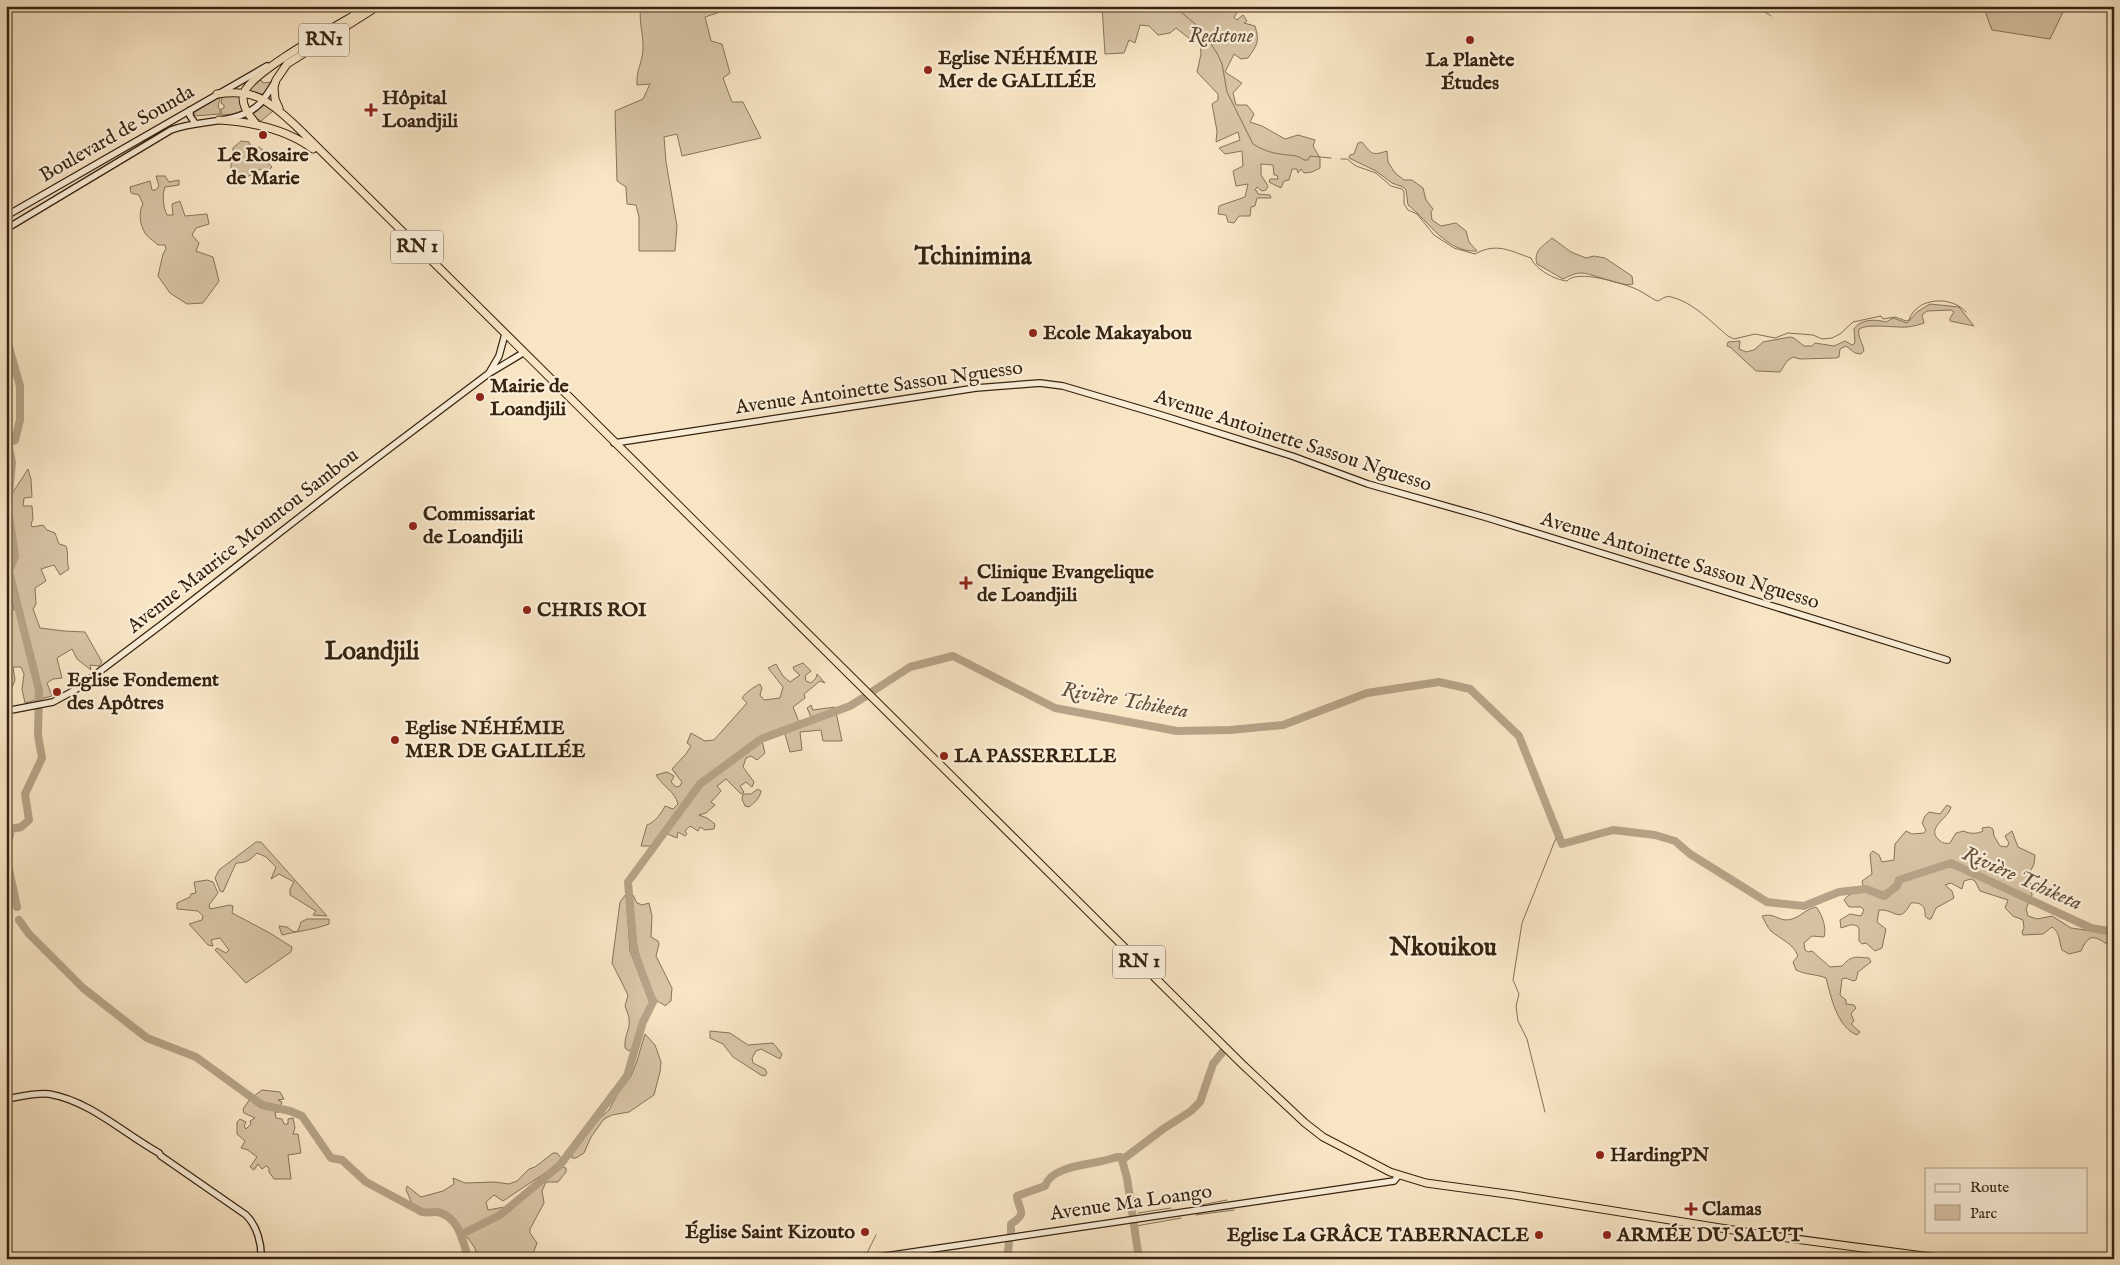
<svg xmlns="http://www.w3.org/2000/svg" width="2120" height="1265" viewBox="0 0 2120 1265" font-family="'IM FELL English',serif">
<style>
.green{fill:#d7c4a5;stroke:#86745a}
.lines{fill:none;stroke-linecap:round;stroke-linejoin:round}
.stream{stroke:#837057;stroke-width:1}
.river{stroke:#b6a387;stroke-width:8}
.secondary-casing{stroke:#362310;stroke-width:8}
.highway-casing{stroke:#362310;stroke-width:9}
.secondary{stroke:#faeed9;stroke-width:5.5}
.highway{stroke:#f8e5c4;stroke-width:7}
.poi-dot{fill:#8f2418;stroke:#faeed9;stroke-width:2}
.labels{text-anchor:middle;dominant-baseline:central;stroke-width:4.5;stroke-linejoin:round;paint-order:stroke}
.shield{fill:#faeed9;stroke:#71604c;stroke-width:1}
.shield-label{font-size:19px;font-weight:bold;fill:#362310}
.park-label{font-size:20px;font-style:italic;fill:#5e4b35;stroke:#faeed9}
.poi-label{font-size:20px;font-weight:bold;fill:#362310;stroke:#faeed9;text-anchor:start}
.street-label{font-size:20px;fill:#362310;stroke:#faeed9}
.water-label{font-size:21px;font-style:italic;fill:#63503a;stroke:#faeed9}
.district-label{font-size:25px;font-weight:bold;fill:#362310;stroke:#faeed9}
</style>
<rect width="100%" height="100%" fill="#f8e5c4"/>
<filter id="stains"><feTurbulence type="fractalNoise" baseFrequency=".004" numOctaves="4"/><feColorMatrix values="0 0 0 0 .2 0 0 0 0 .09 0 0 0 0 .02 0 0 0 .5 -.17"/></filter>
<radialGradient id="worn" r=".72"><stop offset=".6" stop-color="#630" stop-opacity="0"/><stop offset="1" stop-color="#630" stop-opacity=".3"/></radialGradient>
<path class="green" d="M 641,6 L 719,6 L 720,12 L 705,17 L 711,41 L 722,44 L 730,73 L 723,78 L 732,102 L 743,102 L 761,138 L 682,156 L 677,134 L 664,137 L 666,162 L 677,226 L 675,251 L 639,251 L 639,217 L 636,205 L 627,204 L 626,187 L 617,181 L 615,111 L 643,99 L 650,84 L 637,85 C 636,70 642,64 643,50 C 644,35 638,21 641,6 Z
M 1102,6 L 1227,6 L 1238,11 L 1234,17 L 1237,20 L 1243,15 L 1247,21 L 1244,23 L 1255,26 C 1260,42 1257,45 1248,58 L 1241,59 L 1234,54 L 1225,72 L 1242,83 L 1233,93 L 1236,105 L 1247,105 L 1254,114 L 1250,122 L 1262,126 L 1285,139 L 1298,135 L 1315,140 L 1313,146 L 1320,158 L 1320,168 L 1312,172 L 1304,173 L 1301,169 L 1298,173 L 1297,169 L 1292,169 L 1289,180 L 1284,181 L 1281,188 L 1269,182 L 1270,179 L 1278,179 L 1277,175 L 1274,175 L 1273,165 L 1261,164 L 1261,175 L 1268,186 L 1266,190 L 1262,191 L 1257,187 L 1255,190 L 1257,191 L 1258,194 L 1270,195 L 1271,198 L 1257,198 L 1255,206 L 1251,207 L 1250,216 L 1239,216 L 1234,223 L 1228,222 L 1226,215 L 1218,214 L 1219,206 L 1245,197 L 1248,184 L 1236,186 L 1233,171 L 1243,166 L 1242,151 L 1225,154 L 1219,148 L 1240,140 L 1238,132 L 1216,142 L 1217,131 L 1212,104 L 1218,100 L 1218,94 L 1197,72 L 1201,54 L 1200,43 L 1190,39 L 1176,28 L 1170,33 L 1158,35 L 1149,26 L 1140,25 L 1135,43 L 1129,40 L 1124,53 L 1105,54 Z
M 1983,6 L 2066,6 L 2050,39 L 1992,30 Z
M 257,79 L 262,81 L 263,83 L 272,82 L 266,93 L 261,94 L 248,91 Z
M 241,95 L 244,110 L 233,114 L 221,115 L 221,109 L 224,108 L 224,105 L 221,103 L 222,97 Z
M 218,98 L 220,98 L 218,107 L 220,109 L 220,114 L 194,116 L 195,112 Z
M 266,103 L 272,107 L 273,111 L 261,121 L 252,115 Z
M 241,141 L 249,142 L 252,149 L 259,147 L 265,152 L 264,159 L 272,167 L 265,174 L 260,169 L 249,176 L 235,178 L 231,171 L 231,163 L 236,157 L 233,153 L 233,148 Z
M 1362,142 C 1372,154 1371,156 1387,151 L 1388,162 L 1395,173 L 1404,180 L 1412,180 L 1423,188 L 1426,200 L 1433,209 L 1431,212 L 1432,220 L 1441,226 L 1456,223 L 1466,231 L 1469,242 L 1477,251 C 1446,253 1429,221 1408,205 L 1406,190 L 1403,187 L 1392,183 L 1376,171 L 1349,158 L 1350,155 L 1354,154 L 1358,143 Z
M 156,176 L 165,176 L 169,182 L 179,180 L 179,185 L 165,187 C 162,195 163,207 167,215 L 173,215 L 172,204 L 180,201 L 185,216 L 207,214 L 209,224 L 196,228 L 192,235 L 199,243 L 196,251 L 213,257 L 219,281 L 203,303 L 187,304 L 170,293 L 158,276 L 163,254 L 166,249 L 165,245 L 158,245 C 154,241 147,237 145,233 C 140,225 138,212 143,204 L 139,195 L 131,193 L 130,187 L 150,181 L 152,190 L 156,190 L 159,186 Z
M 1552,238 L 1571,252 L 1586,258 L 1594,256 L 1605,258 L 1632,276 L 1633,284 C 1625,288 1594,274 1582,273 C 1575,273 1569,276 1563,279 L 1537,264 C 1533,251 1543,246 1552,238 Z
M 1930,304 L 1959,307 L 1974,326 L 1950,321 L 1950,318 L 1954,312 L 1951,310 L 1927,311 L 1922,315 L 1924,323 C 1919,325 1913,326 1908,327 C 1895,328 1868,323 1859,329 C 1857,336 1863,343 1864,351 L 1861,354 L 1855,353 L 1846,346 L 1840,349 L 1839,357 L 1836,358 L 1800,359 L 1793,357 L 1787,361 L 1780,372 L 1756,371 L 1730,347 L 1727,346 L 1728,342 L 1740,341 L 1739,349 L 1746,352 L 1754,350 L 1763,342 L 1790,337 L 1794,338 L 1804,346 L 1812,346 L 1815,343 L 1834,346 L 1845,341 L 1852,345 L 1855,343 L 1854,329 C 1860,319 1875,319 1886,322 L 1893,318 L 1907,323 L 1917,312 Z
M 28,469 L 31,479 L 32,497 L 24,498 L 23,506 L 32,506 L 33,519 L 31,524 L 32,527 L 43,525 L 47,530 L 55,533 L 59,544 L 66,546 C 69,554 66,561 69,569 L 60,575 L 54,565 L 41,569 L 46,581 L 35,588 L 36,604 L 33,609 L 40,628 L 64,631 L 85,632 L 102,662 L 99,666 L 90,665 L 91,670 L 77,659 L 72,649 L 57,658 L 62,678 L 53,679 L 47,683 L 52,696 L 25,703 L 22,689 L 24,674 L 21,667 L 13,667 L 15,680 L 9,695 L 6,695 L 6,612 L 14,610 L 11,592 L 6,592 L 6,555 L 11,554 L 9,539 L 6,542 L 6,503 Z
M 803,663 L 811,671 L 805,676 L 806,681 L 811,683 L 816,678 L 817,674 L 825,683 L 820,681 L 804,694 L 805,698 L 793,707 L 799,722 L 811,717 L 807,708 L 811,705 L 813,710 L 835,707 L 842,741 L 823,741 L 821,730 L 800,732 L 802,750 L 790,752 L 783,727 L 761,737 L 765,753 L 757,760 L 751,756 L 746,758 L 743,767 L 754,782 L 752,787 L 746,782 L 740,786 L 744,792 L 741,794 L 726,779 L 717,786 L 721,791 L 711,802 L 715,805 L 706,813 L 699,815 L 707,818 L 715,824 L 714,829 L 705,830 L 700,827 L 698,831 L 690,826 L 685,831 L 687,834 L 685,836 L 678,832 L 677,838 L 665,833 L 651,846 L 641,846 L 647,825 C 655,822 661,814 665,806 L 673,809 L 678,804 C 675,791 662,786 656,775 L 667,772 L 674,776 L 671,782 L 676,787 L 680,786 L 682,782 L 672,769 L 686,754 L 691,746 L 687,743 L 691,733 L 705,741 L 714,740 L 747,703 L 742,698 C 746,692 754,687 760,684 L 762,688 L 760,695 L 764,700 L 780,698 L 783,687 L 768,668 L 776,664 L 783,676 L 790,682 L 800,675 L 794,670 L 793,667 Z
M 758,789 L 761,791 C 760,798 754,803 749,807 L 745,806 L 742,799 L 743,794 L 751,794 Z
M 1947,805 L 1951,807 C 1949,818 1925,828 1939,840 C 1942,843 1946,844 1950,843 L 1956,833 L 1964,831 C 1969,834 1977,834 1983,831 L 1982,828 L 1989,827 L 1993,829 L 1994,836 L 2000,846 L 2007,847 L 2009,843 L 2005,836 L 2012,831 L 2018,847 L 2035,855 L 2034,864 L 2029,874 L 2032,895 L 2026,909 L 2028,916 L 2037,919 L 2052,916 L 2071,928 L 2114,934 L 2114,948 C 2098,940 2091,928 2081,951 L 2069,954 L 2062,950 C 2059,942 2060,932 2052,927 L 2043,934 L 2023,935 L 2022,932 L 2024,928 L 2023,920 L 2013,916 L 2005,908 L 2008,900 L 1980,891 L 1975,881 L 1971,879 L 1964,881 L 1962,889 L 1951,883 L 1945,885 L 1952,891 L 1954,898 L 1936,908 L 1931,919 L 1928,919 L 1925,916 C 1926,906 1921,902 1911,903 C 1899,925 1896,909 1879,910 L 1877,922 L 1886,929 L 1882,948 L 1875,951 L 1866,943 L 1862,944 L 1859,941 L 1859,928 C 1854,922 1848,926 1841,928 L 1840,920 L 1850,914 L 1861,916 L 1864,910 L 1861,907 L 1849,907 L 1844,900 C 1847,895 1857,892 1863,885 L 1862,881 L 1872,874 L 1870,854 L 1873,851 L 1879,855 L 1882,862 L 1894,860 L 1895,844 L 1906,831 L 1912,834 L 1924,833 L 1926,830 L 1922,823 L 1925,816 L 1929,812 L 1940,814 Z
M 256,842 L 261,842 L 327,916 L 313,915 L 316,911 L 290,895 L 290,889 L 294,882 L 279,874 L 271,879 L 276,867 L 266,857 L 257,853 C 250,860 247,863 236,863 L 223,892 L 220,891 L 215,878 L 219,870 Z
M 207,880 L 213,882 L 218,893 L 209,905 L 210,909 L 230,905 L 233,906 L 232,913 L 268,932 L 292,947 L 291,952 L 246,983 L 215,950 L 217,948 L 226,953 L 229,950 L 220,938 L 211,940 L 213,946 L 208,945 L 189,924 L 202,920 L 203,916 L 198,911 L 177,909 L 177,903 L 190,897 L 191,894 L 196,893 L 194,882 Z
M 626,894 L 630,951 L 650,1003 C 645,1014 638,1046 629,1051 L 625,1048 C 624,1029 635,1029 625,1006 L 628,995 L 612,963 L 620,902 Z
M 633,895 L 637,903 L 642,905 L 649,903 L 652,916 L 651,937 L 658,941 L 659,944 L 656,956 L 672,988 L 671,1001 L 665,1006 C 665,1005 659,1002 658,1002 C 644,988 627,915 633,895 Z
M 1816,907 C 1822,914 1827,928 1824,937 L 1812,936 L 1804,943 L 1805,950 L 1808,952 L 1812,951 L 1830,967 L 1842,966 C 1852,955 1855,957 1869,958 L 1871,962 L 1858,972 L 1856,980 L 1853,981 L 1846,978 L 1842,979 L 1840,995 L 1846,1000 L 1846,1004 L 1854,1005 L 1856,1008 L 1851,1014 L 1854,1021 L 1851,1024 L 1860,1032 L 1857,1035 C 1837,1027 1831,997 1826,978 C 1816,974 1806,975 1796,970 L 1793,962 L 1798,956 C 1793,943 1780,939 1771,931 C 1767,927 1765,921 1762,916 C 1774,913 1776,919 1786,920 C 1798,920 1805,909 1816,907 Z
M 307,919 L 329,919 L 329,924 C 313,930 298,931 282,935 L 279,926 L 287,927 L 294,932 L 298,931 L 301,922 Z
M 710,1031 L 730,1033 L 748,1045 L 773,1043 L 782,1054 L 780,1059 L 761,1049 L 756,1051 L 752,1058 L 753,1063 L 765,1069 L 767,1073 L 765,1076 L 761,1075 L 733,1057 L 723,1044 L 710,1038 Z
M 645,1034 L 655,1045 L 661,1062 L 660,1072 L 654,1095 L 629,1112 L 612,1115 L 604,1119 L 591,1137 L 584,1153 L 576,1158 L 572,1158 L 572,1153 L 574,1150 L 600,1118 L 609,1110 L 619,1091 L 631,1076 L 637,1061 Z
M 262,1090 L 280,1092 L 284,1099 L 278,1100 L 282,1102 L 279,1109 L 282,1112 L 275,1112 L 276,1118 L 282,1119 L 284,1124 L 288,1124 L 288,1119 L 293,1118 L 295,1128 L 293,1134 L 298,1134 L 301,1153 L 288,1155 L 291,1179 L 274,1179 L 269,1172 L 269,1168 L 266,1166 L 262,1169 L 258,1164 L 254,1170 L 250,1167 L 257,1157 L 248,1150 L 241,1148 L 245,1141 L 237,1134 L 237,1122 L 240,1119 L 246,1122 L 244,1126 L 246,1129 L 251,1124 L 250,1121 L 255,1118 L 244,1113 L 243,1109 L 250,1099 Z
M 553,1153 L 557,1153 L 562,1159 L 548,1171 L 503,1201 L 494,1195 L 486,1202 L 488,1210 L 510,1206 L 517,1198 L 562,1167 L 566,1168 L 566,1172 L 558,1182 L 546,1182 L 542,1191 L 544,1203 L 530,1229 L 530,1233 L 537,1243 L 531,1259 L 478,1259 L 475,1248 L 467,1237 L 463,1238 C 457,1227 447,1214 434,1212 C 427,1211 421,1214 415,1208 C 411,1204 409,1195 406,1190 L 407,1186 L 421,1197 L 443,1191 L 454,1184 L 453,1178 L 465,1183 L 495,1182 L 509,1184 L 517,1181 L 529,1169 L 535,1167 Z"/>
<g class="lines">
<path class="stream" d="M 1174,6 L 1201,29 L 1217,53 L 1222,64 L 1227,92 L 1253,144 C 1261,149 1271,153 1280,154 C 1290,156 1296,154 1304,160 L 1308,160 L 1310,156 L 1331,158
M 1759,6 L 1762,10 L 1771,16
M 1341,159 L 1347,159 L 1356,166 L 1376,173 L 1391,186 L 1402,189 L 1404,192 L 1404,204 L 1408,210 L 1417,214 L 1434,235 L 1454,248 L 1475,254 C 1497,242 1510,251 1531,258 C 1535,269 1555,280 1567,281 C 1577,269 1622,283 1636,289 C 1643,292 1649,297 1657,301 C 1662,300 1665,295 1671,297 C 1693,302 1711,322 1728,336 L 1734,339 L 1755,334 L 1775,338 L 1788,333 L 1813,335 L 1822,339 L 1832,338 L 1840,334 L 1853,322 L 1881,316 L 1883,319 L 1895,317 L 1906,321 L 1909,320 C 1917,296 1953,296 1966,312
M 1545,1112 L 1527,1039 L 1518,1021 L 1516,1006 L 1519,994 L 1513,980 L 1522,923 L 1558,833
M 1200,1187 L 1201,1205 L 1227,1200
M 1138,1213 L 1171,1208
M 1196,1215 L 1234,1210
M 1136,1226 L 1181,1218
M 856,1256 L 867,1253 L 876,1235
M 835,1259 L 853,1256"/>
<path class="river" d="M 6,336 L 20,386 L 20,420 L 15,440 L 8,443 L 12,462 L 8,508 L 15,556 L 9,571 L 39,690 L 38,735 L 42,758 L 25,794 L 29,820 L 21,827 L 11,829 L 6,855
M 873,691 L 910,667 L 953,656 L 1055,708 L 1177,731 L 1230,730 L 1283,725 L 1367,693 L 1439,682 L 1470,689 L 1519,736 L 1562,844 L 1613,830 L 1655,835 L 1675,841 L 1690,854 L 1767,902 L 1804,906 L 1839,892 L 1866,889 L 1884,896 L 1897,886 L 1899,880 L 1951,863 L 2091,928 L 2114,932
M 6,855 L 17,907
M 19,920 L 29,934 L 83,988 L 147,1038 L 196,1057 L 262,1105 L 290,1111 L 302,1116 L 331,1158 L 342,1160 L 366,1182 L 422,1212 C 428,1214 434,1210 441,1213 C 461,1221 462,1242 469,1259
M 1122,1160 L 1127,1178 L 1139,1259
M 1011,1232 L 1011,1224 C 1029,1212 1018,1211 1017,1196 L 1045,1186 C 1051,1167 1086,1165 1102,1161 C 1108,1160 1112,1158 1118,1157 L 1121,1157 L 1122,1160 L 1163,1129 L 1191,1111 L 1200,1102 L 1213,1064 L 1224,1050
M 462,1234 L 500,1215 L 560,1165 L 627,1076 L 643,1022 L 653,1002 L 634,951 L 628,882 L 700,784 L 761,739 L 850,706 L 866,696
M 1007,1259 L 1009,1243"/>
<defs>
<path id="secondary" d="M 190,110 L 190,116 L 195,123
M 6,216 L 267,66
M 6,229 L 171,130 C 198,119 233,125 256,107 C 265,100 269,91 275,82
M 489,373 L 499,356 L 505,334
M 614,443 L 976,388 L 1040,383 L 1063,386 L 1161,415 L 1292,456 L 1368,484 L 1488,518 L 1947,660
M 6,711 L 53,702 L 75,690 L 161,625 L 341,485 L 488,374 L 523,353
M 6,1099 C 20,1097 35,1092 49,1094 C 90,1101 123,1133 159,1153 L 161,1156 L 246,1215 C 257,1226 262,1244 261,1259
M 865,1259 L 1394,1181 L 1399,1175"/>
<path id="highway" d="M 217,94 C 256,88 269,102 296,126 L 1242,1064 L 1305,1123 L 1323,1137 L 1390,1172 L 1426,1183 L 1514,1195 L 1758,1234 L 1946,1259
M 279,108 L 275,99 L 274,87 L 276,80 L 287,64 L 378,6
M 219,120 C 252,122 286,129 313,149
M 256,124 C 249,115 240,104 244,93 C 252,70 346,21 370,6"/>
</defs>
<use href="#secondary" class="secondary-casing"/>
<use href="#highway" class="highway-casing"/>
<use href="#secondary" class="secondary"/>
<use href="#highway" class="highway"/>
</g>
<g class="poi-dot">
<circle cx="1470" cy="40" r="5"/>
<circle cx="928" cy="70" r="5"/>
<path d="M368.5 102.5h5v5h5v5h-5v5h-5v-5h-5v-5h5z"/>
<circle cx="263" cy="135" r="5"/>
<circle cx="1033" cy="333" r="5"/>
<circle cx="480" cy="397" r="5"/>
<circle cx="413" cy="526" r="5"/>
<path d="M963.5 575.5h5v5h5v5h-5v5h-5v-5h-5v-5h5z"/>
<circle cx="527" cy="610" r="5"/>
<circle cx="57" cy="692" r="5"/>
<circle cx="395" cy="740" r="5"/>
<circle cx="944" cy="756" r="5"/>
<circle cx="1600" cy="1155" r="5"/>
<path d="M1688.5 1201.5h5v5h5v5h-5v5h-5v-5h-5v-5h5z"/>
<circle cx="865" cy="1232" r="5"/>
<circle cx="1539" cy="1235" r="5"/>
<circle cx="1607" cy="1235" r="5"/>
</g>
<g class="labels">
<g class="shield">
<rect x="299" y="23.5" width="50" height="33" rx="4"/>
<rect x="391" y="230.5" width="52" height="33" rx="4"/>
<rect x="1113" y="945.5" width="52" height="33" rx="4"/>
</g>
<g class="shield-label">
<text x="324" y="40">RN1</text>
<text x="417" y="247">RN 1</text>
<text x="1139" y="962">RN 1</text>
</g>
<g class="park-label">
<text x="1221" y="36">Redstone</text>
</g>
<g class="poi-label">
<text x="938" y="58">Eglise NÉHÉMIE<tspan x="938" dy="23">Mer de GALILÉE</tspan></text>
<text x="1470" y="60" text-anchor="middle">La Planète<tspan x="1470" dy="23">Études</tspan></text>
<text x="382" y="98">Hôpital<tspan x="382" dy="23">Loandjili</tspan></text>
<text x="263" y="155" text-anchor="middle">Le Rosaire<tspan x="263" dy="23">de Marie</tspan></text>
<text x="1043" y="333">Ecole Makayabou</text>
<text x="490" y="386">Mairie de<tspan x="490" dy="23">Loandjili</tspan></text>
<text x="423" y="514">Commissariat<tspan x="423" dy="23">de Loandjili</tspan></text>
<text x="977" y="572">Clinique Evangelique<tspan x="977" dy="23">de Loandjili</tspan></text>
<text x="537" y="610">CHRIS ROI</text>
<text x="67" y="680">Eglise Fondement<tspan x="67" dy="23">des Apôtres</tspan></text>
<text x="405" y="728">Eglise NÉHÉMIE<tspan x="405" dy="23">MER DE GALILÉE</tspan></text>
<text x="954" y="756">LA PASSERELLE</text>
<text x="1610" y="1155">HardingPN</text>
<text x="1702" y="1209">Clamas</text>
<text x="855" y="1232" text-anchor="end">Église Saint Kizouto</text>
<text x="1529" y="1235" text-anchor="end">Eglise La GRÂCE TABERNACLE</text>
<text x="1617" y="1235">ARMÉE DU SALUT</text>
</g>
<g class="street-label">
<text transform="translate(117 134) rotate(-30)">Boulevard de Sounda</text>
<text transform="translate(879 388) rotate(-8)">Avenue Antoinette Sassou Nguesso</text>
<text transform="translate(1293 441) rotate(18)">Avenue Antoinette Sassou Nguesso</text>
<text transform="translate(243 541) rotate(-38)">Avenue Maurice Mountou Sambou</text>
<text transform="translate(1680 561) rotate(17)">Avenue Antoinette Sassou Nguesso</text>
<text transform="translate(1131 1203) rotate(-8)">Avenue Ma Loango</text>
</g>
<g class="water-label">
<text transform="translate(1125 701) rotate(10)">Rivière Tchiketa</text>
<text transform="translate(2022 879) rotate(24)">Rivière Tchiketa</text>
</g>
<g class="district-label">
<text x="973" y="257">Tchinimina</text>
<text x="372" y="652">Loandjili</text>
<text x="1443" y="948">Nkouikou</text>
</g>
</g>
<rect width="2120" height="1265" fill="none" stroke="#f8e5c4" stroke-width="25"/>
<rect x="8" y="8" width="2105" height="1250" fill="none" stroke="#362310" stroke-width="2.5"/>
<rect x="12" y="12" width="2095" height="1240" fill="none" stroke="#362310"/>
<rect x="1925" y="1168" width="162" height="65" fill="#faeed9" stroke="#ac9d89"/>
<rect x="1935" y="1184" width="25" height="8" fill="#faeed9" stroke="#ac9d89"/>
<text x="1970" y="1192" font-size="15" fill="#362310">Route</text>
<rect x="1935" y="1205" width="25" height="15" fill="#d7c4a5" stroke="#ac9d89"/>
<text x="1970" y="1218" font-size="15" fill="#362310">Parc</text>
<rect width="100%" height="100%" filter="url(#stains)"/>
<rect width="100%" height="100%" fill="url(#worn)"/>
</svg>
